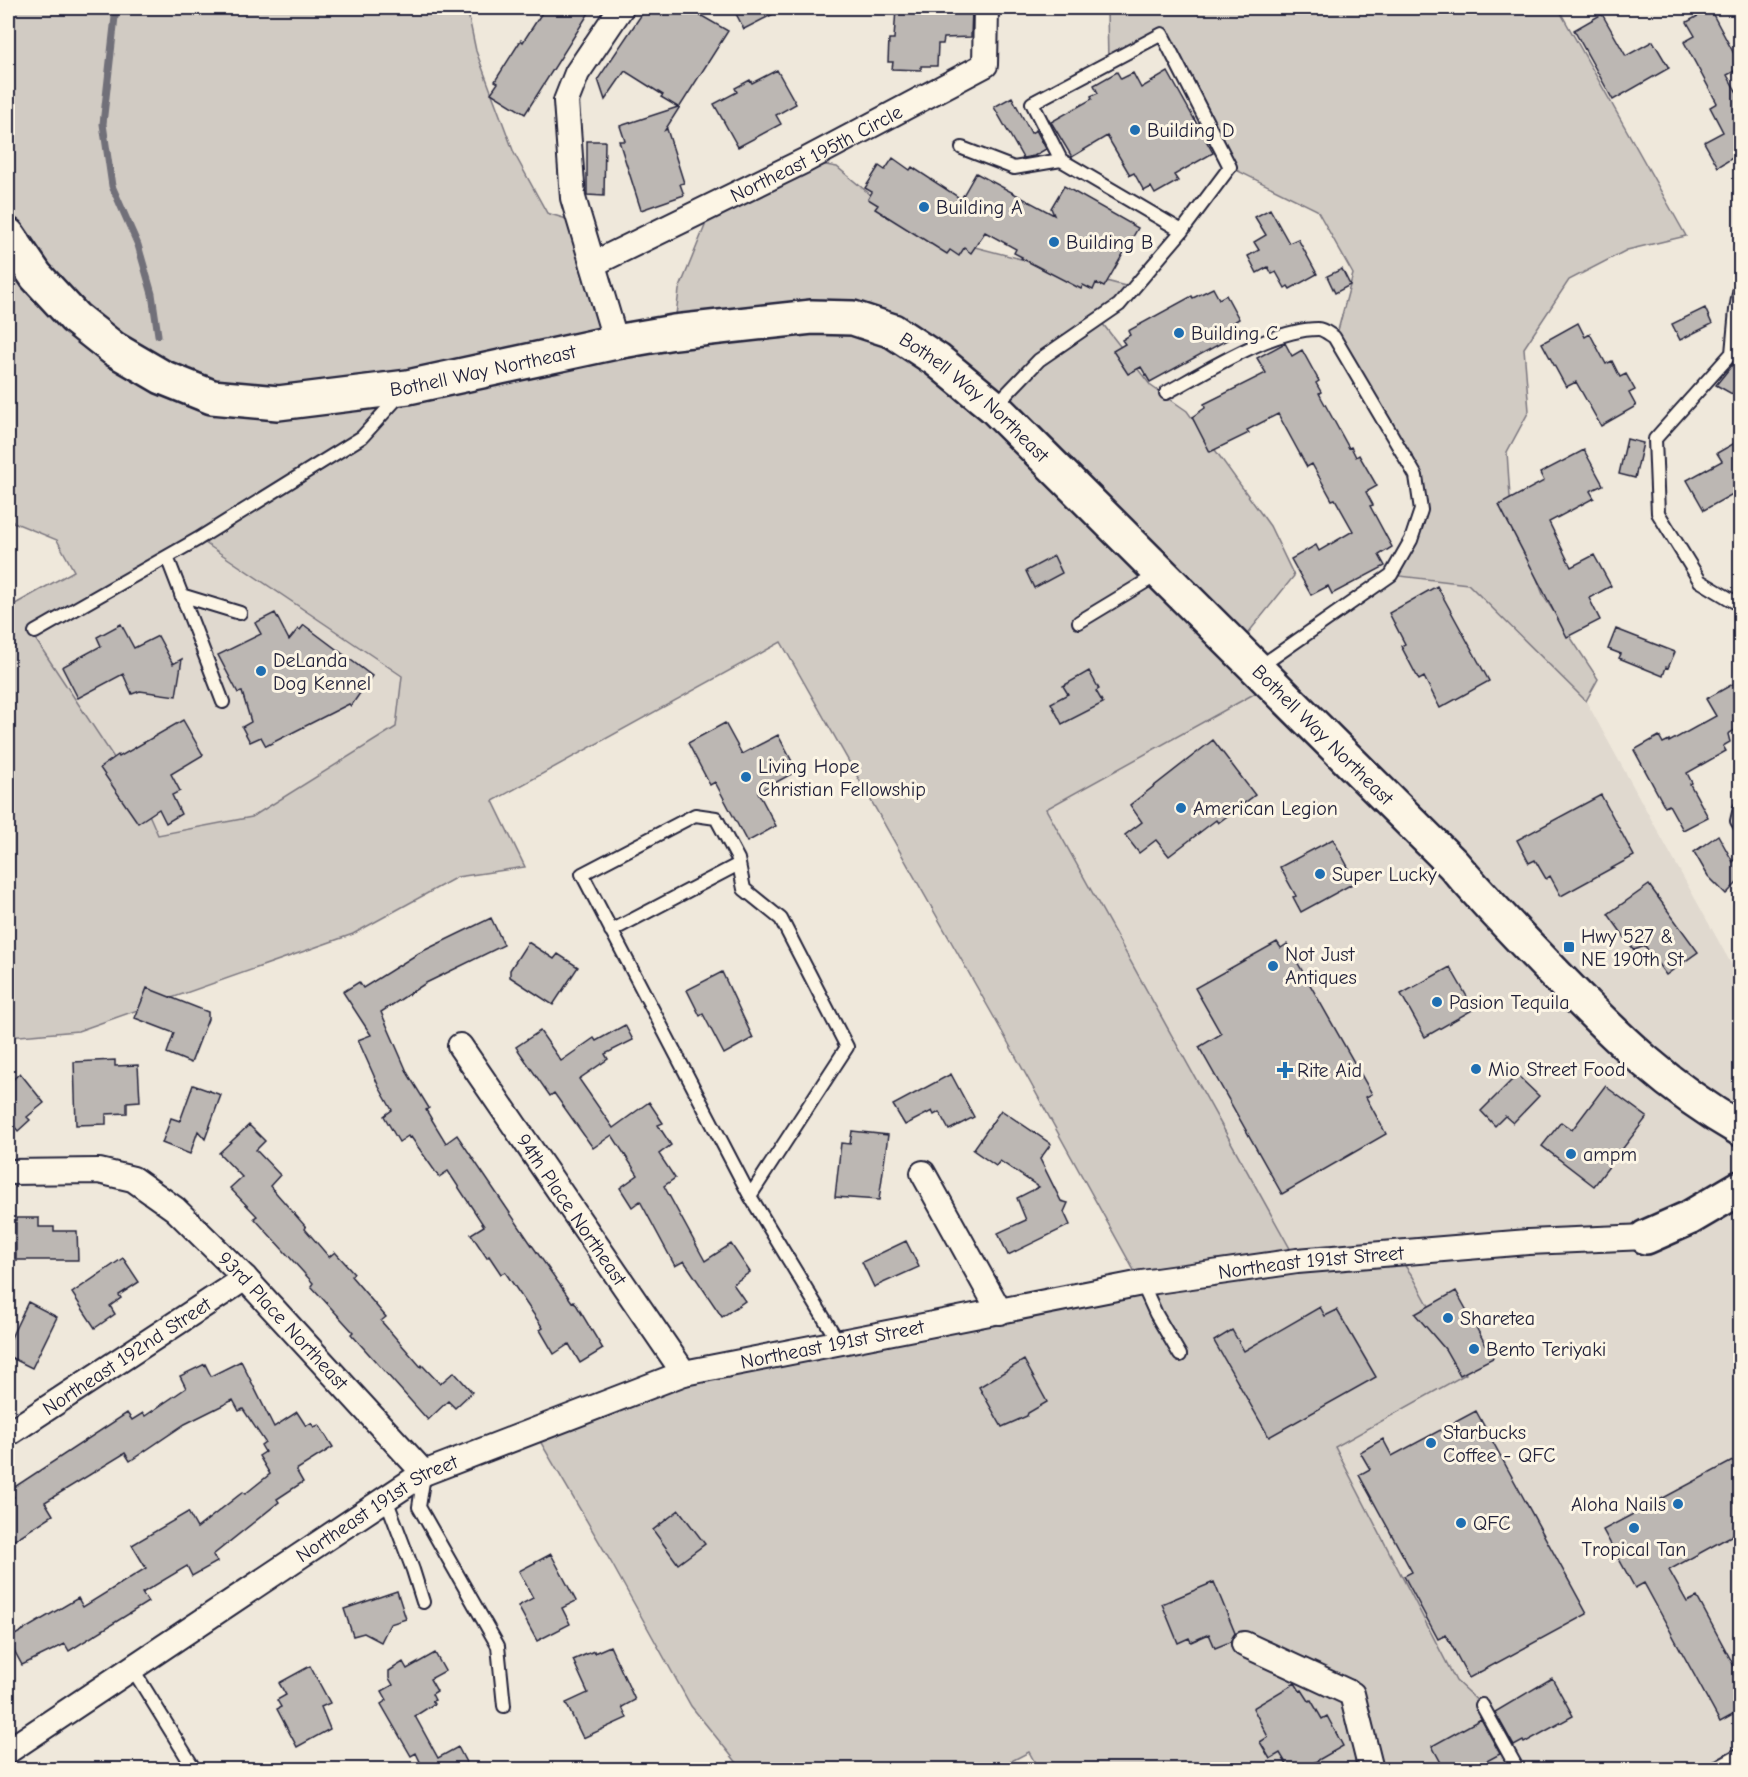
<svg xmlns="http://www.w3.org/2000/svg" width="1748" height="1777" viewBox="0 0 1748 1777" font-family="'Comic Neue',sans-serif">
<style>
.built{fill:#e0d9cf}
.green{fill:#d1cbc3;stroke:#7a767f;stroke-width:1.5;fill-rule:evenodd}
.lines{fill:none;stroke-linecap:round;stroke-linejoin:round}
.stream{stroke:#716f79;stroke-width:7}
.building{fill:#bcb7b3;stroke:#22223b;stroke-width:1.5}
.lane-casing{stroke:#22223b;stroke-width:16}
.street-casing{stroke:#22223b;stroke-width:28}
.secondary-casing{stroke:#22223b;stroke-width:38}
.primary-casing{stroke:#22223b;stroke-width:38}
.lane{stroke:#fcf5e5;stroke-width:12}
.street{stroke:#fcf5e5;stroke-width:24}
.secondary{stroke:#fcf5e5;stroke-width:33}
.primary{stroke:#fcf5e5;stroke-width:33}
.poi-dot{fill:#1f6fb2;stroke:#fcf5e5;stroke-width:2}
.labels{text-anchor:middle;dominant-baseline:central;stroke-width:6;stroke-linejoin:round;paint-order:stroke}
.poi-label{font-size:20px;fill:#22223b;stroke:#fcf5e5;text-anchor:start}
.street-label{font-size:20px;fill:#22223b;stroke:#fcf5e5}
</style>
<rect width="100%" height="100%" fill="#efe8db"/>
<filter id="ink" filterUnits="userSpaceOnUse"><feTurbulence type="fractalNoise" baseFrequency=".0167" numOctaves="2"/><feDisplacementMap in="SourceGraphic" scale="12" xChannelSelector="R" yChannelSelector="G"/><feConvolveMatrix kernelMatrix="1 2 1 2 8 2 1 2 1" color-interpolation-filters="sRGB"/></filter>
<g filter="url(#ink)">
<path class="built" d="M 198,539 L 402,676 L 396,727 L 252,817 L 158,835 L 136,820 L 32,631 Z
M 1391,575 L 1468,584 L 1586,701 L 1740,980 L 1740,1761 L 1724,1770 L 1518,1769 L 1482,1705 L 1456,1681 L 1335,1447 L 1465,1374 L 1297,1261 L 1046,809 L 1272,684 L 1257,669 Z"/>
<path class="green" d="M 8,8 L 467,8 L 476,51 L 514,153 L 547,213 L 580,223 L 617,342 L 674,332 L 679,290 L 713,206 L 804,161 L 837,167 L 930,244 L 971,246 L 1133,288 L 1099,319 L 1151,386 L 1187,411 L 1270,526 L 1294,576 L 1236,648 L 1272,684 L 1046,809 L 1297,1261 L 1396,1253 L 1413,1277 L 1466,1374 L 1335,1447 L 1456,1681 L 1482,1705 L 1518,1769 L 1039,1770 L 1029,1752 L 996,1769 L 742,1769 L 691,1706 L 611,1562 L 534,1431 L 684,1373 L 1141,1283 L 995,1019 L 781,642 L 493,801 L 525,867 L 457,877 L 353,934 L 78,1031 L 8,1037 L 8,608 L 74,571 L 57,540 L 8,520 ZM 199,539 L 402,676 L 396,727 L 252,817 L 158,835 L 144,803 L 30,631 Z
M 1107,8 L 1558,8 L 1686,236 L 1627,250 L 1569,280 L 1524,348 L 1529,411 L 1507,452 L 1511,512 L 1544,597 L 1598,679 L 1586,701 L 1468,584 L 1391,575 L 1421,510 L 1416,476 L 1337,334 L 1353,274 L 1317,210 L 1230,167 L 1162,35 L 1108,63 Z"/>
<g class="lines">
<path class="stream" d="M 116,8 L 103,124 L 112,186 L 138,245 L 152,294 L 158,335"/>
</g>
<path class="building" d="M 545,8 L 592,8 L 525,114 L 491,93 L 498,83 L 495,81 L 521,40 L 523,42 Z
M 646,8 L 688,8 L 728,31 L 665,130 L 667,129 L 684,183 L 680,184 L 684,195 L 641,210 L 619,141 L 625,141 L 620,126 L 678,107 L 661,97 L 663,95 L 625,71 L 605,100 L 598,79 Z
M 733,8 L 785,8 L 744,29 Z
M 896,8 L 972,8 L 971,37 L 944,38 L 943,44 L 938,44 L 937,66 L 921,66 L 921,70 L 892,69 L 893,62 L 888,62 L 889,39 L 894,39 Z
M 1710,9 L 1740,65 L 1740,68 L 1727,75 L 1740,98 L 1740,162 L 1737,155 L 1718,167 L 1704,142 L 1723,132 L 1710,107 L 1717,103 L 1684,42 L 1695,36 L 1687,22 Z
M 1602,14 L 1626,56 L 1653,41 L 1669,68 L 1613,100 L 1574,30 Z
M 777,70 L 796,104 L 776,115 L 781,124 L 738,147 L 714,104 L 737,92 L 735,88 L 750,80 L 752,83 Z
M 1117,72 L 1121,79 L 1133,73 L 1141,88 L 1168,72 L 1213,153 L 1174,175 L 1178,181 L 1155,194 L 1151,187 L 1144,191 L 1134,173 L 1130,175 L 1107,136 L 1072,157 L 1051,122 L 1092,99 L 1091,96 L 1098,93 L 1094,85 Z
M 1012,97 L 1031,133 L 1036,130 L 1046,149 L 1034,156 L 1023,158 L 994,107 Z
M 587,141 L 605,141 L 604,196 L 587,195 Z
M 893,158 L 910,170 L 912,167 L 961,199 L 976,173 L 1054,215 L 1051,208 L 1064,186 L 1138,228 L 1104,287 L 1096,283 L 1093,290 L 1083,285 L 1081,289 L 1021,258 L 1022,257 L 1014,253 L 1016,249 L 985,232 L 971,253 L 964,248 L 959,256 L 950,250 L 947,254 L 875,209 L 878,205 L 868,199 L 872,192 L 865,188 L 879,166 L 885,170 Z
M 1270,209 L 1289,243 L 1298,239 L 1317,274 L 1290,289 L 1288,286 L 1285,288 L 1276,272 L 1272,274 L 1268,267 L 1257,273 L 1248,256 L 1259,250 L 1254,242 L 1266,235 L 1255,217 Z
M 1342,269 L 1350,285 L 1335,293 L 1327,276 Z
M 1213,288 L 1219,299 L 1226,295 L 1239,319 L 1232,323 L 1235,330 L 1225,336 L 1227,340 L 1150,382 L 1141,367 L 1128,374 L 1113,351 L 1125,344 L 1122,340 L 1130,335 L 1128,331 L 1192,296 L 1193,298 Z
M 1705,308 L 1712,324 L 1680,340 L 1672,324 Z
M 1578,323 L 1585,337 L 1590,334 L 1606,364 L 1612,361 L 1620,377 L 1626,374 L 1635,390 L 1629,393 L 1636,406 L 1601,426 L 1576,382 L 1566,387 L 1542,343 Z
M 1285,343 L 1292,356 L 1302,350 L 1319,381 L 1316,383 L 1321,392 L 1319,393 L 1322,399 L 1349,448 L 1351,447 L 1356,457 L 1359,455 L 1377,486 L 1366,492 L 1373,505 L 1370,506 L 1392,547 L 1379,555 L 1385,566 L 1332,594 L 1328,586 L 1311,595 L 1291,559 L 1316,545 L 1319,551 L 1353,531 L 1335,499 L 1332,500 L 1312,464 L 1307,467 L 1278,414 L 1247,430 L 1249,433 L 1210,452 L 1192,417 L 1205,408 L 1204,404 L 1266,373 L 1257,358 Z
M 1740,351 L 1740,378 L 1732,394 L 1716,385 L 1738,358 Z
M 1627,439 L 1643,443 L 1635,478 L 1619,474 Z
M 1740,440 L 1740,495 L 1738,491 L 1704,510 L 1687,480 L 1722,461 L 1717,453 Z
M 1584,450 L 1603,485 L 1590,491 L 1594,498 L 1549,522 L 1571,567 L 1594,555 L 1611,586 L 1589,598 L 1600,620 L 1567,637 L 1499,505 L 1544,481 L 1540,473 Z
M 1054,556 L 1062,573 L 1034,588 L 1026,571 Z
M 1437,586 L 1489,681 L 1440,708 L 1424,677 L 1419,680 L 1401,646 L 1405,644 L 1389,613 Z
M 275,613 L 289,640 L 298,629 L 300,630 L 304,625 L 372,676 L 351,706 L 349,704 L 266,746 L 261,737 L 250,742 L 242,727 L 251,722 L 242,692 L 238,693 L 218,655 L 261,634 L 255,623 Z
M 121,624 L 134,648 L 158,636 L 173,664 L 182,659 L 176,696 L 140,691 L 132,694 L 123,674 L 78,698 L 62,667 L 101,646 L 97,637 Z
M 1616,629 L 1675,652 L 1668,668 L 1666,667 L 1663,676 L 1619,658 L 1621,654 L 1608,649 Z
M 1089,671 L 1099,689 L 1096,691 L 1103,703 L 1062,724 L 1051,703 L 1068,694 L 1063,686 Z
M 1740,680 L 1740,727 L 1728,734 L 1730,742 L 1723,746 L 1726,751 L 1687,773 L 1692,783 L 1690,784 L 1708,817 L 1683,830 L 1669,805 L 1665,807 L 1634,750 L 1659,736 L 1663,743 L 1669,740 L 1669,742 L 1716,716 L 1706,699 Z
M 183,720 L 203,755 L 171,774 L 180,791 L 172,795 L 181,814 L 166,823 L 159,809 L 138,823 L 100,768 L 118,755 L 119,757 Z
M 725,723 L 742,754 L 778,735 L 797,771 L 758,792 L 776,826 L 747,842 L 715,782 L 710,785 L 688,743 Z
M 1213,740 L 1255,795 L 1218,823 L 1216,820 L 1169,856 L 1156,840 L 1139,853 L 1125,835 L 1142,822 L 1130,805 Z
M 1601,795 L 1634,856 L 1561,896 L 1550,876 L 1546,879 L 1535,860 L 1529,863 L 1517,840 Z
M 1718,835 L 1733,862 L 1740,854 L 1740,880 L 1726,894 L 1708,876 L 1694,852 Z
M 1333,839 L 1356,882 L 1301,912 L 1293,897 L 1296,896 L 1280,867 Z
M 1649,885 L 1698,952 L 1666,975 L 1645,946 L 1634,950 L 1608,914 Z
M 491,918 L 504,945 L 426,983 L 381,1012 L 408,1074 L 429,1108 L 426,1110 L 446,1143 L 457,1135 L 529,1241 L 572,1302 L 574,1301 L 603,1349 L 580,1363 L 569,1344 L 554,1354 L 540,1330 L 543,1328 L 505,1272 L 501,1274 L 489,1256 L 487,1258 L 471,1234 L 484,1226 L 448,1171 L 439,1177 L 411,1137 L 409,1138 L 408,1136 L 399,1142 L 384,1116 L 392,1110 L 379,1087 L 358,1040 L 371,1035 L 343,992 L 359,982 L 363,988 L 419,953 Z
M 528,942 L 554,959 L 558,954 L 578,967 L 553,1005 L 510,977 L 510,970 Z
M 1277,942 L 1281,948 L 1287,944 L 1372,1094 L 1366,1097 L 1386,1134 L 1282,1194 L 1199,1047 L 1221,1034 L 1195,988 Z
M 1450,967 L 1474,1009 L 1425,1037 L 1401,994 Z
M 722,972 L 753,1038 L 724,1054 L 703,1014 L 700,1016 L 687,990 Z
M 147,988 L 208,1012 L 208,1019 L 191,1063 L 167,1053 L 174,1033 L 135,1018 Z
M 625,1025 L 633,1040 L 605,1054 L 608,1059 L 579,1079 L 613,1128 L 649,1102 L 663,1123 L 658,1125 L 671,1145 L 659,1154 L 675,1178 L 664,1186 L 705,1261 L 731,1244 L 750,1272 L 733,1284 L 745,1301 L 722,1317 L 684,1261 L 675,1266 L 640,1201 L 632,1207 L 620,1188 L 638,1175 L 612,1135 L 593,1148 L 554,1093 L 550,1096 L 516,1047 L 540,1031 L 561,1061 L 594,1038 L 596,1041 Z
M 115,1060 L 115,1066 L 138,1065 L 140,1101 L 127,1102 L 127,1113 L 106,1114 L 106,1124 L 76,1125 L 74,1062 Z
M 20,1073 L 44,1103 L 27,1117 L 30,1120 L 18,1131 L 8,1119 L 8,1084 Z
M 951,1074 L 974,1117 L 949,1130 L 939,1112 L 934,1115 L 932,1111 L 905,1125 L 893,1105 Z
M 1517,1075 L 1539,1096 L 1513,1123 L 1505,1116 L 1495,1126 L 1481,1111 Z
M 193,1085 L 221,1095 L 205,1139 L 198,1131 L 190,1154 L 162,1143 L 171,1118 L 180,1121 Z
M 1605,1086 L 1647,1117 L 1594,1186 L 1542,1146 L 1561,1122 L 1572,1130 Z
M 1001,1110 L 1051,1144 L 1040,1159 L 1061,1201 L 1068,1203 L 1064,1212 L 1070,1225 L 1008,1255 L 998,1233 L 1026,1220 L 1017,1198 L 1039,1187 L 1000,1161 L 996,1166 L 973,1150 Z
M 249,1125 L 265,1141 L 256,1150 L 280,1175 L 270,1186 L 306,1227 L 305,1229 L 329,1257 L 335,1252 L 354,1273 L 351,1276 L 386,1317 L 381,1321 L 421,1367 L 422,1365 L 440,1384 L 454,1372 L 472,1392 L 455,1408 L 448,1401 L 428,1420 L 351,1334 L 353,1332 L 311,1286 L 313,1283 L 254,1218 L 257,1216 L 230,1188 L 242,1177 L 219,1153 Z
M 852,1131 L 888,1135 L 879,1200 L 835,1197 L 841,1143 L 850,1144 Z
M 16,1218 L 39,1218 L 39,1227 L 54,1227 L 54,1231 L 77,1231 L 78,1260 L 16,1260 Z
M 906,1241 L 919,1267 L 874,1287 L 862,1262 Z
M 123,1258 L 139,1282 L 119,1295 L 121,1298 L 110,1306 L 115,1314 L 95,1328 L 72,1293 Z
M 1456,1291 L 1493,1358 L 1460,1375 L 1445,1349 L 1415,1314 Z
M 28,1302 L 57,1317 L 32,1368 L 8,1356 L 8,1344 Z
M 1320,1307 L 1325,1316 L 1337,1310 L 1376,1377 L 1269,1437 L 1214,1341 L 1232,1330 L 1244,1351 Z
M 1024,1360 L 1047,1402 L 1028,1413 L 1027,1416 L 1002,1427 L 979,1387 Z
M 241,1361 L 274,1427 L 297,1412 L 306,1426 L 311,1423 L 314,1427 L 319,1425 L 333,1447 L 296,1470 L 303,1482 L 277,1499 L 279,1502 L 213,1555 L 217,1562 L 192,1576 L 187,1566 L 142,1593 L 148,1602 L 69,1651 L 65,1644 L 22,1665 L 8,1639 L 78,1598 L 83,1607 L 146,1568 L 132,1545 L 188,1512 L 197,1528 L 243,1492 L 245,1494 L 270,1474 L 259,1456 L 265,1452 L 261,1445 L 265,1442 L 243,1409 L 239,1411 L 233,1400 L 185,1424 L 130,1461 L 125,1453 L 45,1502 L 53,1515 L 8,1544 L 8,1501 L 14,1497 L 10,1490 L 127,1413 L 132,1420 L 143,1413 L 145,1416 L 186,1388 L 180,1376 L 205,1364 L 211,1376 Z
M 1476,1411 L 1587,1614 L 1469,1678 L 1446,1635 L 1438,1639 L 1404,1576 L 1412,1572 L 1359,1475 L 1370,1469 L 1360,1452 L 1383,1439 L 1392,1456 Z
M 1740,1457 L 1740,1531 L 1669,1570 L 1687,1602 L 1697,1597 L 1740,1677 L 1740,1711 L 1720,1722 L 1644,1583 L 1635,1588 L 1603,1530 Z
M 679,1510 L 705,1544 L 678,1564 L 653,1530 Z
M 551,1554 L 576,1601 L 562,1608 L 570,1624 L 537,1641 L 518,1606 L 533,1598 L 519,1571 Z
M 1214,1582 L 1235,1633 L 1230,1642 L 1215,1648 L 1209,1634 L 1191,1642 L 1189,1638 L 1178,1643 L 1162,1604 Z
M 397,1591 L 406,1619 L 390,1624 L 381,1642 L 364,1633 L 353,1636 L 344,1609 Z
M 610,1646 L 635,1700 L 622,1707 L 627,1718 L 583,1738 L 566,1703 L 588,1693 L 573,1660 L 594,1651 L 594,1653 Z
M 435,1653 L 445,1671 L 430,1679 L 437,1691 L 432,1694 L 435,1700 L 432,1701 L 434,1704 L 415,1716 L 438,1758 L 458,1747 L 470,1770 L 417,1770 L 422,1766 L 416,1753 L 411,1756 L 381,1704 L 387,1700 L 382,1691 L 393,1685 L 389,1678 L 389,1671 L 403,1662 L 407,1669 Z
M 310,1666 L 330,1703 L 321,1707 L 330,1729 L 297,1747 L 277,1709 L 281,1707 L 277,1700 L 286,1695 L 279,1683 Z
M 1552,1678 L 1573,1716 L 1524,1743 L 1523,1741 L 1514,1746 L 1495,1712 Z
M 1295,1683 L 1300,1691 L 1302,1690 L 1309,1701 L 1311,1700 L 1322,1719 L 1327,1716 L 1343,1746 L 1301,1770 L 1290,1770 L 1280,1753 L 1270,1759 L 1260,1742 L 1268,1737 L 1253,1708 Z
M 1481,1719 L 1500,1754 L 1470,1770 L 1445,1770 L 1432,1746 Z"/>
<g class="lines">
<defs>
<path id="lane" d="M 962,148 L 1014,168 L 1061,160 L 1182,231
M 1740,287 L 1736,310 L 1732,353 L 1655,439 L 1658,513 L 1700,581 L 1740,605
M 1166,393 C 1206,371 1272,329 1318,329 C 1323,329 1329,334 1334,337 L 1416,476 L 1421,510 L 1411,540 L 1391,575 L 1258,668
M 995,406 L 1039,360 L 1119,305 L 1182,231 L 1230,167 L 1162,34 L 1032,103 L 1061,160
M 167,557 L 223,702
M 181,595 L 240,613
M 1079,622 L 1160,573
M 35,632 L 198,539 L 362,437 L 400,395
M 1740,808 L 1737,821 L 1740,826
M 611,931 L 739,864
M 750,1196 L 847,1047 L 781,919 L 744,889 L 738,859 L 716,818 L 695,815 L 582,874 L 750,1196 L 839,1343
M 1142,1283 L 1156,1314 L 1180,1355
M 424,1475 L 419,1507 L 498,1646 L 504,1706
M 386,1499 L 413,1570 L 423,1602
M 132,1668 L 195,1770
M 1482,1705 L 1518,1770"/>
<g id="street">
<path id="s1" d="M 593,264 L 804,161 L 985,65 L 986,8"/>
<path d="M 616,342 L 573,198 L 566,101 L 577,73 L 621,8"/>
<path id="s2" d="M 460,1046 L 684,1373"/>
<path id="s3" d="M 8,1172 L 99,1171 L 133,1179 L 175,1209 L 245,1278 L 424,1473"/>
<path d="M 923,1173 L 1000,1312"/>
<path id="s4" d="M 8,1434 L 245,1278"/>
<path d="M 1244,1644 L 1352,1694 L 1371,1770"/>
<path id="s5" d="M 8,1751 L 424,1473 L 684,1373 L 1142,1283 L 1297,1261 L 1528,1242 L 1646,1237"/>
<path d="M 1724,1770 L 1740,1761"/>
</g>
<path id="secondary" d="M 1646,1237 L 1689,1218 L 1740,1188"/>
<g id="primary">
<path id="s6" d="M 8,235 L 36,276 L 75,318 L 114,349 L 162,377 L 212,397 L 278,403 L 408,387 L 616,342 L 674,332 L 812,317 L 853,318 L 893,331 L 937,360 L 994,407 L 1453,864 C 1487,904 1523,941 1559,978 C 1616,1037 1668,1088 1740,1129"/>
</g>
</defs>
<use href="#lane" class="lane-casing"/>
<use href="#street" class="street-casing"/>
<use href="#secondary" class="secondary-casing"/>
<use href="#primary" class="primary-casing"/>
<use href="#lane" class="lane"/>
<use href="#street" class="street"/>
<use href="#secondary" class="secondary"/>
<use href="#primary" class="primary"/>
</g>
</g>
<g class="poi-dot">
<circle cx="1135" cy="130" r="6"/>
<circle cx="924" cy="207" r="6"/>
<circle cx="1054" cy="242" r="6"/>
<circle cx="1179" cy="333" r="6"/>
<circle cx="261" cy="671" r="6"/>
<circle cx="746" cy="777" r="6"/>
<circle cx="1181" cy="808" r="6"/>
<circle cx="1320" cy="874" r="6"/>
<rect x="1563" y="941" width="12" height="12" rx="3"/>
<circle cx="1273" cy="966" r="6"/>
<circle cx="1437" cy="1002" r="6"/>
<circle cx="1476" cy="1069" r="6"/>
<path d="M1282 1061h6v6h6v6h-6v6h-6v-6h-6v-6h6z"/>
<circle cx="1571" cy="1154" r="6"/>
<circle cx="1448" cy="1318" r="6"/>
<circle cx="1474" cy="1349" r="6"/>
<circle cx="1431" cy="1443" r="6"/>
<circle cx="1678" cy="1504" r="6"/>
<circle cx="1461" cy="1523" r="6"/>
<circle cx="1634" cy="1528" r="6"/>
</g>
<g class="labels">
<g class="poi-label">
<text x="1147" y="130">Building D</text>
<text x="936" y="207">Building A</text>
<text x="1066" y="242">Building B</text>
<text x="1191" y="333">Building C</text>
<text x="273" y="660">DeLanda<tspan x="273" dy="23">Dog Kennel</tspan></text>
<text x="758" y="766">Living Hope<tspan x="758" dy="23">Christian Fellowship</tspan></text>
<text x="1193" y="808">American Legion</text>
<text x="1332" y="874">Super Lucky</text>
<text x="1581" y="936">Hwy 527 &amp;<tspan x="1581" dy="23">NE 190th St</tspan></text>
<text x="1285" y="954">Not Just<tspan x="1285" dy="23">Antiques</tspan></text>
<text x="1449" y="1002">Pasion Tequila</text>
<text x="1488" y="1069">Mio Street Food</text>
<text x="1297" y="1070">Rite Aid</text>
<text x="1583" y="1154">ampm</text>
<text x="1460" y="1318">Sharetea</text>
<text x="1486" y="1349">Bento Teriyaki</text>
<text x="1443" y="1432">Starbucks<tspan x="1443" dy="23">Coffee - QFC</tspan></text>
<text x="1666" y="1504" text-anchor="end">Aloha Nails</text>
<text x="1473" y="1523">QFC</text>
<text x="1634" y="1549" text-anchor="middle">Tropical Tan</text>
</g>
<g class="street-label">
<text stroke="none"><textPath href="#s1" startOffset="249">Northeast 195th Circle</textPath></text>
<text stroke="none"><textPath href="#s6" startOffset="540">Bothell Way Northeast</textPath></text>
<text stroke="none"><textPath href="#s6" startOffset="1062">Bothell Way Northeast</textPath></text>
<text stroke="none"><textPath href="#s6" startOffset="1548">Bothell Way Northeast</textPath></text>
<text stroke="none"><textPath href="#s2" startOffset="198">94th Place Northeast</textPath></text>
<text stroke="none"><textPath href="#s5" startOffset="1416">Northeast 191st Street</textPath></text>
<text stroke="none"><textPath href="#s3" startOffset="333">93rd Place Northeast</textPath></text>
<text stroke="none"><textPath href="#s5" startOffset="930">Northeast 191st Street</textPath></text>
<text stroke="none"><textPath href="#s4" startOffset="142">Northeast 192nd Street</textPath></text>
<text stroke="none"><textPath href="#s5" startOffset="442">Northeast 191st Street</textPath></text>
</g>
</g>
<rect width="1748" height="1777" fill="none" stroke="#fcf5e5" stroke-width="30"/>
<rect x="15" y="15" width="1718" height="1747" fill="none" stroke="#22223b" stroke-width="2" filter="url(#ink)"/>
</svg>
